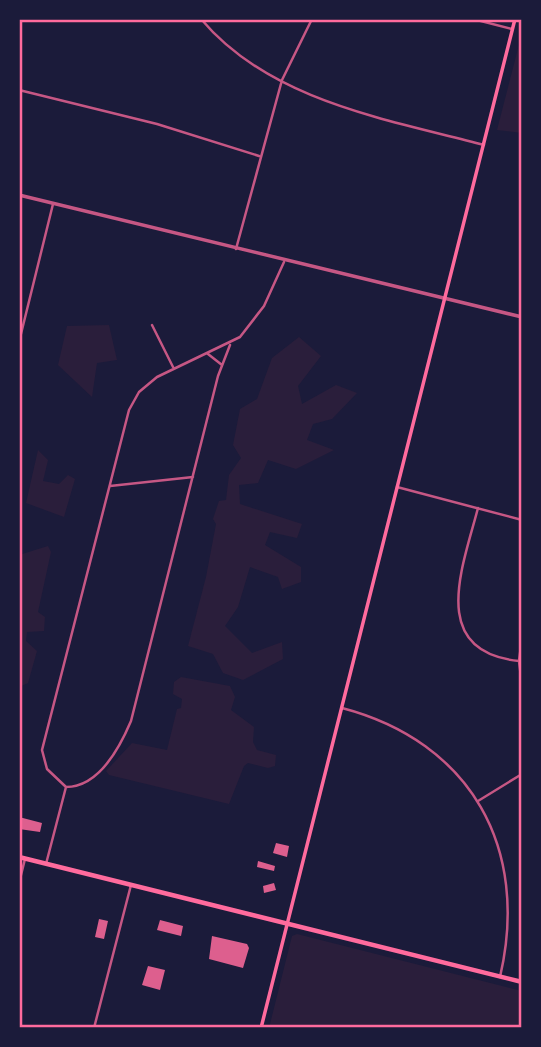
<svg xmlns="http://www.w3.org/2000/svg" width="541" height="1047" viewBox="0 0 541 1047" font-family="'Public Sans',sans-serif">
<style>
.green{fill:#2a1e3b}
.building{fill:#dd5f8e}
.lines{fill:none;stroke-linecap:round;stroke-linejoin:round}
.minor{stroke:#c65784;stroke-width:2.5}
.tertiary{stroke:#c65784;stroke-width:3.5}
.secondary{stroke:#ff6b9d;stroke-width:3.5}
.primary{stroke:#ff6b9d;stroke-width:4.5}
.neatline{fill:none;stroke:#ff6b9d;stroke-width:2.5}
</style>
<rect width="100%" height="100%" fill="#1b1b3a"/>
<path class="green" d="M 522,33 L 522,133 L 497,130 Z
M 109,325 L 117,360 L 97,363 L 92,397 L 58,365 L 67,326 Z
M 299,337 L 321,356 L 298,386 L 302,404 L 336,385 L 357,393 L 332,419 L 313,424 L 307,440 L 334,450 L 296,469 L 268,460 L 258,483 L 239,485 L 240,504 L 302,524 L 297,538 L 270,532 L 265,545 L 301,567 L 301,582 L 282,589 L 278,577 L 250,567 L 238,607 L 225,626 L 252,653 L 282,642 L 283,659 L 243,680 L 223,673 L 213,654 L 188,646 L 206,577 L 216,524 L 213,519 L 219,501 L 226,500 L 229,475 L 241,458 L 233,445 L 240,409 L 257,399 L 272,358 Z
M 38,450 L 48,460 L 43,481 L 59,484 L 68,475 L 75,479 L 64,517 L 26,503 Z
M 48,546 L 51,552 L 38,612 L 45,617 L 44,631 L 27,632 L 26,641 L 37,651 L 28,683 L 19,687 L 19,555 Z
M 181,677 L 230,686 L 235,697 L 231,710 L 254,727 L 253,742 L 257,750 L 276,755 L 275,766 L 268,768 L 248,763 L 244,766 L 229,804 L 109,775 L 106,771 L 132,743 L 167,750 L 177,709 L 181,708 L 182,699 L 173,694 L 174,682 Z
M 297,934 L 522,991 L 522,1028 L 269,1028 L 292,936 Z"/>
<path class="building" d="M 19,817 L 42,823 L 40,832 L 19,829 Z
M 276,843 L 289,846 L 287,857 L 273,853 Z
M 258,861 L 275,866 L 274,871 L 257,867 Z
M 274,883 L 276,890 L 264,893 L 263,886 Z
M 99,919 L 108,921 L 104,939 L 95,937 Z
M 160,920 L 183,926 L 181,936 L 157,930 Z
M 212,936 L 247,944 L 249,948 L 243,968 L 209,959 Z
M 148,966 L 165,970 L 160,990 L 142,985 Z"/>
<g class="lines">
<path class="minor" d="M 201,19 C 270,101 386,119 484,145
M 473,19 L 512,29
M 19,90 L 157,124 L 259,156
M 236,249 L 282,80 L 312,19
M 152,325 L 173,367
M 19,342 L 53,204
M 208,354 L 222,365
M 110,486 L 193,477
M 397,487 L 522,520
M 478,508 C 463,566 427,652 519,661
M 522,638 L 519,661 L 522,685
M 342,708 C 471,742 530,848 500,977
M 66,787 L 47,769 L 42,750 L 129,410 L 139,392 L 157,377 L 240,337 L 264,306 L 284,262
M 66,787 C 99,787 120,747 131,721 L 218,376 L 230,345
M 478,801 L 522,774
M 46,864 L 66,787
M 19,883 L 25,859
M 94,1028 L 131,885"/>
<path class="tertiary" d="M 19,195 L 522,317"/>
<path class="secondary" d="M 261,1028 L 515,19"/>
<path class="primary" d="M 19,857 L 522,982"/>
</g>
<rect width="541" height="1047" fill="none" stroke="#1b1b3a" stroke-width="42"/>
<rect x="21" y="21" width="499" height="1005" class="neatline"/>
</svg>
